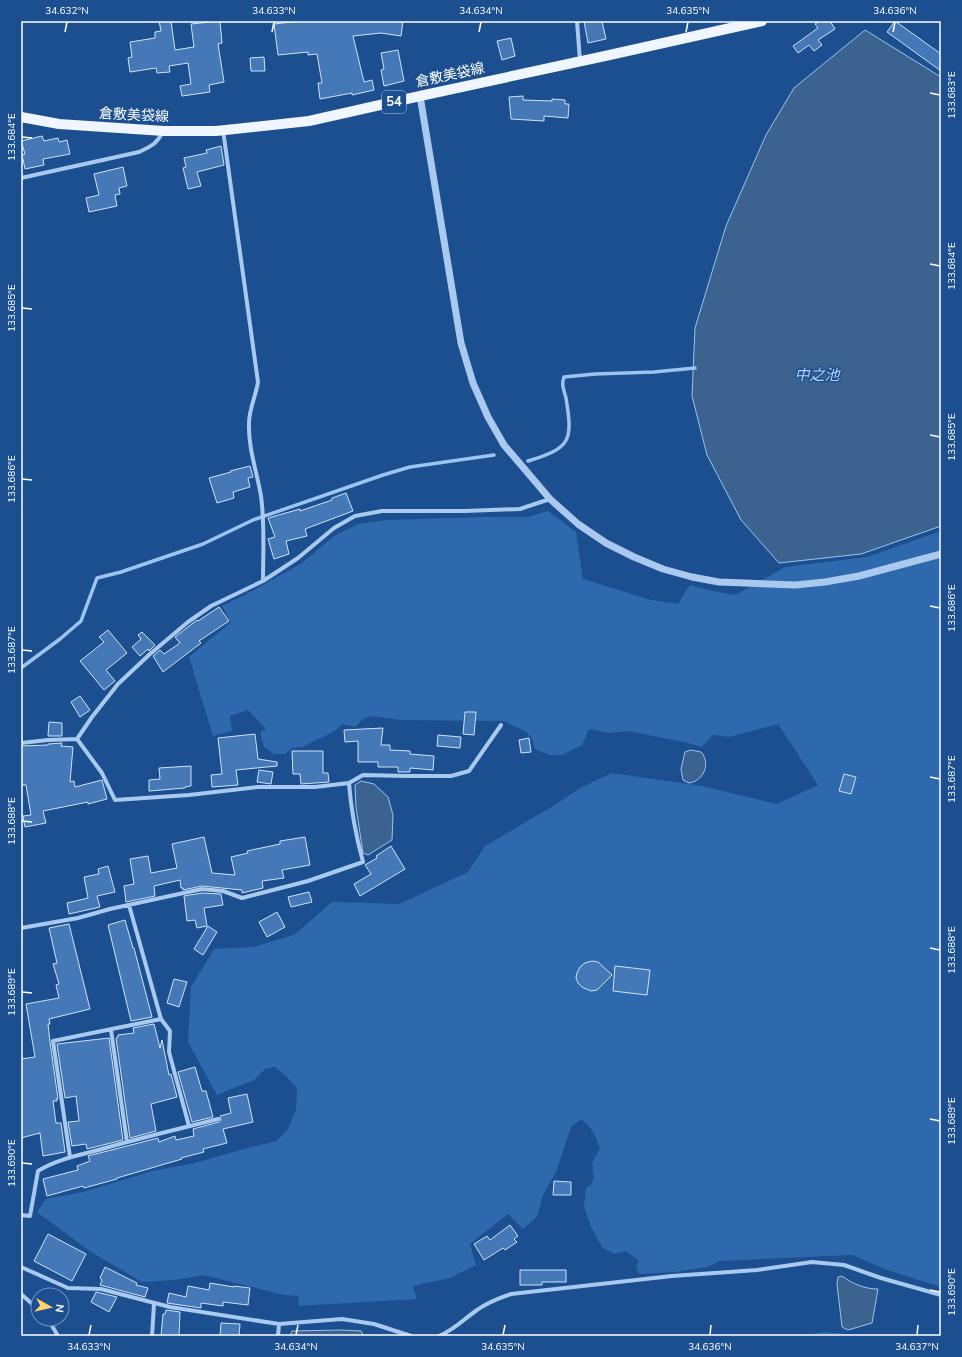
<svg xmlns="http://www.w3.org/2000/svg" width="962" height="1357" viewBox="0 0 962 1357" font-family="'Nunito Sans','Noto Sans JP',sans-serif">
<style>
.green{fill:#2e69ad}
.water{fill:#3c6290;stroke:#9cc4f0}
.lines{fill:none;stroke-linecap:round;stroke-linejoin:round}
.stream{stroke:#9cc4f0;stroke-width:3.5}
.building{fill:#4478b7;stroke:#cfe3fa}
.minor{stroke:#a9c9ee;stroke-width:4}
.tertiary{stroke:#a9c9ee;stroke-width:7}
.primary{stroke:#f0f6ff;stroke-width:10}
.ticks{fill:none;stroke:#fff;stroke-width:1.5}
.labels{text-anchor:middle;dominant-baseline:central;stroke-width:3;stroke-linejoin:round;paint-order:stroke}
.shield{fill:#1b4f8f;stroke:#bbcadd;stroke-width:1}
.shield-label{font-size:13px;font-weight:bold;fill:#fff}
.street-label{font-size:14px;fill:#fff;stroke:#1b4f8f}
.water-label{font-size:15px;font-style:italic;fill:#b5d3f5;stroke:#1b4f8f}
.neatline{fill:none;stroke:#fff;stroke-width:1.5}
.ticks-label{font-size:10px;text-anchor:middle;fill:#fff}
</style>
<rect width="100%" height="100%" fill="#1b4f8f"/>
<path class="green" d="M 548,511 L 576,532 L 583,579 L 651,600 L 678,604 L 690,585 L 708,590 L 735,595 L 785,567 L 867,557 L 941,531 L 941,1287 L 887,1270 L 852,1255 L 719,1261 L 707,1267 L 675,1272 L 639,1274 L 636,1266 L 639,1261 L 626,1251 L 614,1254 L 602,1247 L 592,1229 L 584,1207 L 586,1188 C 600,1180 590,1172 593,1161 C 595,1157 598,1152 600,1149 C 595,1134 593,1129 581,1119 L 571,1127 L 556,1172 L 543,1195 L 537,1217 L 523,1229 L 508,1214 L 470,1244 L 476,1265 L 450,1278 L 421,1284 L 413,1287 L 417,1299 L 298,1306 L 299,1296 L 284,1295 L 203,1275 L 174,1280 L 142,1282 L 91,1252 L 37,1212 L 46,1199 L 83,1192 L 156,1170 L 191,1164 L 244,1149 L 277,1141 L 288,1129 L 296,1109 L 297,1088 L 286,1076 L 275,1067 L 265,1069 L 254,1080 L 217,1095 L 188,1042 L 191,987 L 214,949 L 253,947 L 294,935 L 332,902 L 399,904 L 468,872 L 485,846 L 553,806 L 582,787 L 612,773 L 702,786 L 777,804 L 818,785 L 778,724 L 729,737 L 713,735 L 702,747 L 688,743 L 628,731 L 609,733 L 589,729 L 582,745 L 562,755 L 549,755 L 535,749 L 532,738 L 526,732 L 504,721 L 400,720 L 373,716 L 364,718 L 355,727 L 342,724 L 335,731 L 302,747 L 292,748 L 285,754 L 274,754 L 264,747 L 260,732 L 266,729 L 248,710 L 230,716 L 232,731 L 213,736 L 189,657 L 231,622 L 222,606 L 245,595 L 302,563 L 334,536 L 358,524 L 386,520 L 485,517 L 528,517 Z
M 824,1332 L 867,1336 L 795,1336 Z"/>
<path class="water" d="M 865,30 L 941,77 L 941,526 L 861,554 L 779,563 L 741,520 L 707,455 L 692,396 L 695,328 L 726,226 L 766,135 L 794,88 Z
M 691,750 L 701,752 C 711,763 704,781 689,783 L 683,780 L 681,769 L 685,752 Z
M 361,781 L 374,784 L 388,797 L 393,815 L 392,840 L 368,855 L 363,853 L 356,807 L 355,785 Z
M 842,1276 C 853,1284 865,1289 878,1289 L 872,1323 L 848,1330 L 842,1327 L 837,1284 L 838,1277 Z
M 342,1330 L 361,1331 L 364,1336 L 290,1336 L 292,1331 Z"/>
<g class="lines">
<path class="stream" d="M 528,461 C 571,448 573,441 566,398 C 564,390 561,385 564,377 L 595,374 L 654,372 L 695,368
M 21,668 L 60,639 L 81,621 L 97,578 L 121,572 L 203,544 L 253,520 L 383,475 L 410,467 L 494,455"/>
</g>
<path class="building" d="M 159,21 L 171,21 L 175,50 L 194,47 L 191,24 L 220,21 L 222,43 L 218,44 L 224,82 L 209,85 L 210,92 L 182,96 L 180,86 L 191,84 L 188,63 L 169,66 L 170,72 L 157,73 L 156,68 L 130,72 L 128,58 L 132,57 L 130,42 L 155,38 L 155,32 L 161,31 Z
M 301,21 L 403,21 L 401,36 L 381,33 L 353,36 L 364,82 L 372,80 L 374,90 L 352,95 L 352,93 L 320,99 L 318,83 L 322,83 L 317,54 L 308,55 L 308,52 L 278,55 L 274,24 Z
M 584,21 L 602,21 L 606,39 L 588,43 Z
M 820,21 L 830,21 L 835,29 L 818,40 L 822,45 L 814,51 L 809,45 L 798,53 L 793,46 L 818,28 L 815,24 Z
M 895,21 L 941,54 L 941,71 L 887,32 Z
M 511,38 L 515,56 L 502,60 L 497,41 Z
M 398,50 L 404,81 L 384,86 L 381,70 L 384,69 L 381,53 Z
M 264,57 L 265,71 L 251,71 L 250,58 Z
M 523,96 L 523,100 L 552,101 L 552,99 L 565,100 L 565,104 L 569,104 L 568,118 L 544,116 L 544,121 L 511,119 L 509,97 Z
M 42,136 L 44,141 L 58,138 L 59,142 L 67,140 L 70,154 L 43,159 L 44,165 L 25,169 L 22,155 L 25,154 L 21,141 Z
M 221,146 L 224,165 L 197,172 L 201,186 L 188,189 L 183,168 L 186,167 L 184,158 L 207,153 L 206,150 Z
M 123,167 L 127,186 L 119,188 L 120,194 L 115,195 L 117,206 L 89,212 L 86,198 L 99,195 L 94,174 Z
M 250,466 L 253,477 L 248,478 L 250,487 L 233,492 L 234,498 L 217,503 L 209,478 L 231,472 L 230,471 Z
M 346,493 L 353,511 L 305,529 L 307,536 L 286,541 L 289,554 L 274,559 L 268,539 L 275,537 L 268,518 L 300,509 L 300,511 L 332,500 L 332,498 Z
M 219,607 L 229,621 L 199,641 L 201,643 L 163,672 L 153,656 L 160,650 L 164,654 L 180,643 L 175,637 L 193,623 L 197,620 L 198,621 Z
M 108,630 L 127,653 L 106,670 L 115,681 L 104,690 L 80,661 L 104,642 L 99,637 Z
M 142,632 L 155,645 L 149,651 L 148,649 L 140,656 L 132,647 L 141,639 L 138,635 Z
M 80,696 L 90,710 L 80,717 L 71,702 Z
M 465,712 L 476,712 L 474,735 L 463,734 Z
M 49,722 L 62,723 L 62,736 L 48,736 Z
M 383,728 L 381,745 L 390,745 L 390,750 L 410,751 L 410,754 L 434,756 L 433,770 L 410,768 L 410,772 L 398,772 L 398,767 L 378,767 L 378,762 L 358,762 L 358,741 L 345,742 L 344,730 Z
M 255,734 L 258,759 L 277,762 L 277,766 L 236,770 L 238,785 L 212,787 L 211,775 L 222,774 L 218,738 Z
M 438,735 L 461,737 L 460,748 L 437,746 Z
M 529,738 L 531,752 L 521,753 L 519,740 Z
M 62,743 L 61,746 L 73,747 L 70,782 L 74,781 L 75,787 L 102,780 L 107,799 L 88,804 L 88,802 L 43,811 L 46,823 L 25,827 L 23,816 L 31,815 L 26,785 L 21,785 L 21,746 L 48,745 L 48,744 Z
M 292,751 L 323,751 L 323,773 L 328,773 L 329,782 L 301,784 L 300,774 L 293,774 Z
M 191,766 L 191,786 L 185,787 L 185,788 L 149,791 L 149,780 L 160,779 L 159,768 Z
M 259,770 L 273,772 L 271,784 L 257,782 Z
M 844,774 L 856,777 L 851,794 L 839,791 Z
M 204,837 L 212,873 L 235,875 L 231,857 L 248,853 L 247,851 L 280,844 L 280,841 L 305,837 L 310,865 L 282,870 L 284,878 L 262,881 L 263,888 L 242,893 L 242,890 L 202,886 L 183,890 L 183,888 L 181,888 L 180,880 L 154,886 L 155,896 L 126,902 L 124,886 L 134,884 L 130,859 L 148,856 L 151,873 L 177,868 L 172,844 Z
M 391,846 L 405,869 L 360,896 L 354,884 L 371,874 L 365,865 L 377,858 L 376,856 Z
M 108,866 L 115,892 L 97,896 L 100,907 L 69,914 L 67,903 L 88,898 L 84,877 L 99,874 L 98,869 Z
M 309,892 L 312,902 L 291,907 L 288,897 Z
M 202,893 L 221,894 L 223,905 L 204,908 L 207,926 L 197,928 L 195,920 L 187,921 L 184,896 Z
M 277,912 L 285,927 L 267,937 L 259,922 Z
M 125,920 L 133,948 L 134,948 L 152,1017 L 131,1021 L 108,925 Z
M 69,924 L 90,1009 L 49,1019 L 50,1024 L 48,1024 L 50,1042 L 58,1099 L 56,1099 L 57,1101 L 53,1101 L 56,1123 L 61,1123 L 65,1152 L 43,1156 L 40,1133 L 21,1138 L 21,1059 L 35,1057 L 26,1004 L 59,998 L 56,985 L 59,984 L 53,964 L 57,963 L 49,928 Z
M 208,926 L 217,932 L 203,955 L 194,949 Z
M 592,961 L 598,962 L 612,975 L 597,990 L 591,991 L 582,987 L 578,983 L 576,978 L 577,973 L 580,967 L 585,963 Z
M 615,966 L 650,970 L 647,995 L 613,991 Z
M 174,979 L 187,982 L 179,1007 L 167,1003 Z
M 154,1024 L 160,1048 L 162,1040 L 169,1075 L 171,1074 L 177,1097 L 151,1104 L 156,1131 L 130,1138 L 116,1038 L 118,1037 L 118,1035 L 134,1033 L 133,1028 Z
M 109,1038 L 123,1140 L 87,1149 L 86,1144 L 72,1146 L 68,1122 L 79,1121 L 76,1096 L 65,1098 L 57,1044 Z
M 195,1067 L 202,1091 L 206,1091 L 213,1117 L 192,1122 L 178,1072 Z
M 247,1094 L 253,1122 L 223,1129 L 227,1143 L 203,1149 L 204,1152 L 181,1158 L 182,1159 L 117,1178 L 117,1179 L 84,1188 L 83,1186 L 47,1196 L 43,1179 L 78,1170 L 77,1166 L 90,1161 L 88,1156 L 158,1138 L 159,1142 L 175,1136 L 176,1140 L 194,1136 L 193,1129 L 219,1122 L 221,1120 L 220,1116 L 231,1113 L 228,1098 Z
M 554,1181 L 571,1182 L 571,1195 L 553,1195 Z
M 510,1225 L 518,1236 L 514,1239 L 517,1242 L 505,1250 L 503,1248 L 484,1260 L 474,1244 L 487,1236 L 490,1240 Z
M 48,1234 L 86,1254 L 72,1281 L 34,1261 Z
M 105,1267 L 137,1283 L 136,1285 L 148,1288 L 145,1297 L 100,1285 L 102,1280 L 100,1278 Z
M 520,1270 L 566,1270 L 566,1282 L 542,1282 L 542,1285 L 520,1285 Z
M 210,1283 L 234,1287 L 234,1286 L 250,1288 L 248,1305 L 223,1302 L 223,1306 L 201,1303 L 201,1308 L 167,1303 L 169,1293 L 186,1297 L 188,1286 L 209,1290 Z
M 96,1292 L 117,1297 L 109,1312 L 91,1302 Z
M 166,1310 L 180,1312 L 179,1336 L 161,1336 L 163,1314 L 165,1314 Z
M 221,1323 L 240,1324 L 239,1336 L 220,1336 Z"/>
<g class="lines">
<path class="minor" d="M 577,21 L 580,61
M 223,130 L 258,382 C 256,396 249,409 249,423 C 248,448 257,472 261,496 C 265,524 263,553 263,581
M 21,178 L 139,152 C 152,146 156,144 163,132
M 77,739 L 92,717 L 118,684 L 150,654 L 188,622 L 211,606 L 263,581 L 298,558 L 334,528 L 355,516 L 382,511 L 465,511 L 520,509 L 550,499
M 21,743 L 48,740 L 77,739
M 349,783 L 363,775 L 407,776 L 451,776 L 469,771 L 501,725
M 129,905 L 161,1019 L 170,1031 L 169,1052 L 189,1126
M 21,928 L 78,918 L 110,909 L 202,889 L 223,891 L 242,898 L 308,881 L 363,862 C 356,836 351,810 349,783 L 315,787 L 258,787 L 189,795 L 115,800 L 102,773 L 77,739
M 111,1030 L 127,1142
M 70,1157 L 53,1041 L 161,1019
M 21,1215 L 30,1216 L 38,1171 C 57,1159 80,1155 102,1149 C 140,1138 179,1129 218,1119
M 21,1267 L 68,1288 L 101,1289 L 170,1307 L 279,1324 L 342,1319 L 374,1324 L 411,1336
M 21,1294 L 38,1309
M 48,1319 L 58,1336
M 152,1336 L 154,1304
M 278,1336 L 279,1324
M 439,1336 C 454,1330 464,1319 477,1310 C 488,1302 499,1298 511,1294 L 672,1276 L 757,1270 L 812,1262 L 844,1265 L 881,1278 L 941,1295"/>
<path class="tertiary" d="M 420,96 L 461,343 L 473,383 L 488,417 L 504,445 L 550,499 L 578,524 L 606,543 L 634,557 L 663,569 L 692,577 L 719,582 L 795,585 L 825,582 L 859,576 L 941,554"/>
<path class="primary" d="M 21,117 L 59,124 L 164,131 L 216,131 L 309,121 L 420,96 L 605,56 L 762,21"/>
</g>
<path class="ticks" d="M 65,32 L 67,22M 272,32 L 274,22M 479,32 L 481,22M 686,32 L 688,22M 893,32 L 895,22M 930,93 L 940,95M 22,137 L 32,138M 930,264 L 940,266M 22,308 L 32,309M 930,435 L 940,437M 22,479 L 32,480M 930,606 L 940,608M 22,650 L 32,651M 930,777 L 940,779M 22,821 L 32,822M 930,948 L 940,950M 22,992 L 32,993M 930,1119 L 940,1121M 22,1163 L 32,1164M 930,1290 L 940,1292M 89,1335 L 91,1325M 296,1335 L 298,1325M 503,1335 L 505,1325M 710,1335 L 711,1325M 917,1335 L 918,1325"/>
<g class="labels">
<rect class="shield" x="382" y="91" width="24" height="22" rx="3"/>
<g class="shield-label">
<text x="394" y="102">54</text>
</g>
<g class="street-label">
<text transform="translate(450 75) rotate(-12)">倉敷美袋線</text>
<text transform="translate(134 115) rotate(3)">倉敷美袋線</text>
</g>
<g class="water-label">
<text x="817" y="375">中之池</text>
</g>
</g>
<rect width="962" height="1357" fill="none" stroke="#1b4f8f" stroke-width="44"/>
<g transform="translate(50 1307) rotate(98)"><circle r="19" fill="#1b4f8f" stroke="#7695bc"/>
<path d="M0-3L7 15L0 10L-7 15Z" fill="#ffd166"/>
<text y="-6" font-size="11" font-weight="bold" text-anchor="middle" fill="#ffffff">N</text>
</g>
<rect x="22" y="22" width="918" height="1313" class="neatline"/>
<g class="ticks-label">
<text x="67" y="14">34.632°N</text>
<text x="274" y="14">34.633°N</text>
<text x="481" y="14">34.634°N</text>
<text x="688" y="14">34.635°N</text>
<text x="895" y="14">34.636°N</text>
<text transform="translate(951 95) rotate(-90)" y="4">133.683°E</text>
<text transform="translate(11 137) rotate(-90)" y="4">133.684°E</text>
<text transform="translate(951 266) rotate(-90)" y="4">133.684°E</text>
<text transform="translate(11 308) rotate(-90)" y="4">133.685°E</text>
<text transform="translate(951 437) rotate(-90)" y="4">133.685°E</text>
<text transform="translate(11 479) rotate(-90)" y="4">133.686°E</text>
<text transform="translate(951 608) rotate(-90)" y="4">133.686°E</text>
<text transform="translate(11 650) rotate(-90)" y="4">133.687°E</text>
<text transform="translate(951 779) rotate(-90)" y="4">133.687°E</text>
<text transform="translate(11 821) rotate(-90)" y="4">133.688°E</text>
<text transform="translate(951 950) rotate(-90)" y="4">133.688°E</text>
<text transform="translate(11 992) rotate(-90)" y="4">133.689°E</text>
<text transform="translate(951 1121) rotate(-90)" y="4">133.689°E</text>
<text transform="translate(11 1163) rotate(-90)" y="4">133.690°E</text>
<text transform="translate(951 1292) rotate(-90)" y="4">133.690°E</text>
<text x="89" y="1350">34.633°N</text>
<text x="296" y="1350">34.634°N</text>
<text x="503" y="1350">34.635°N</text>
<text x="710" y="1350">34.636°N</text>
<text x="917" y="1350">34.637°N</text>
</g>
</svg>
